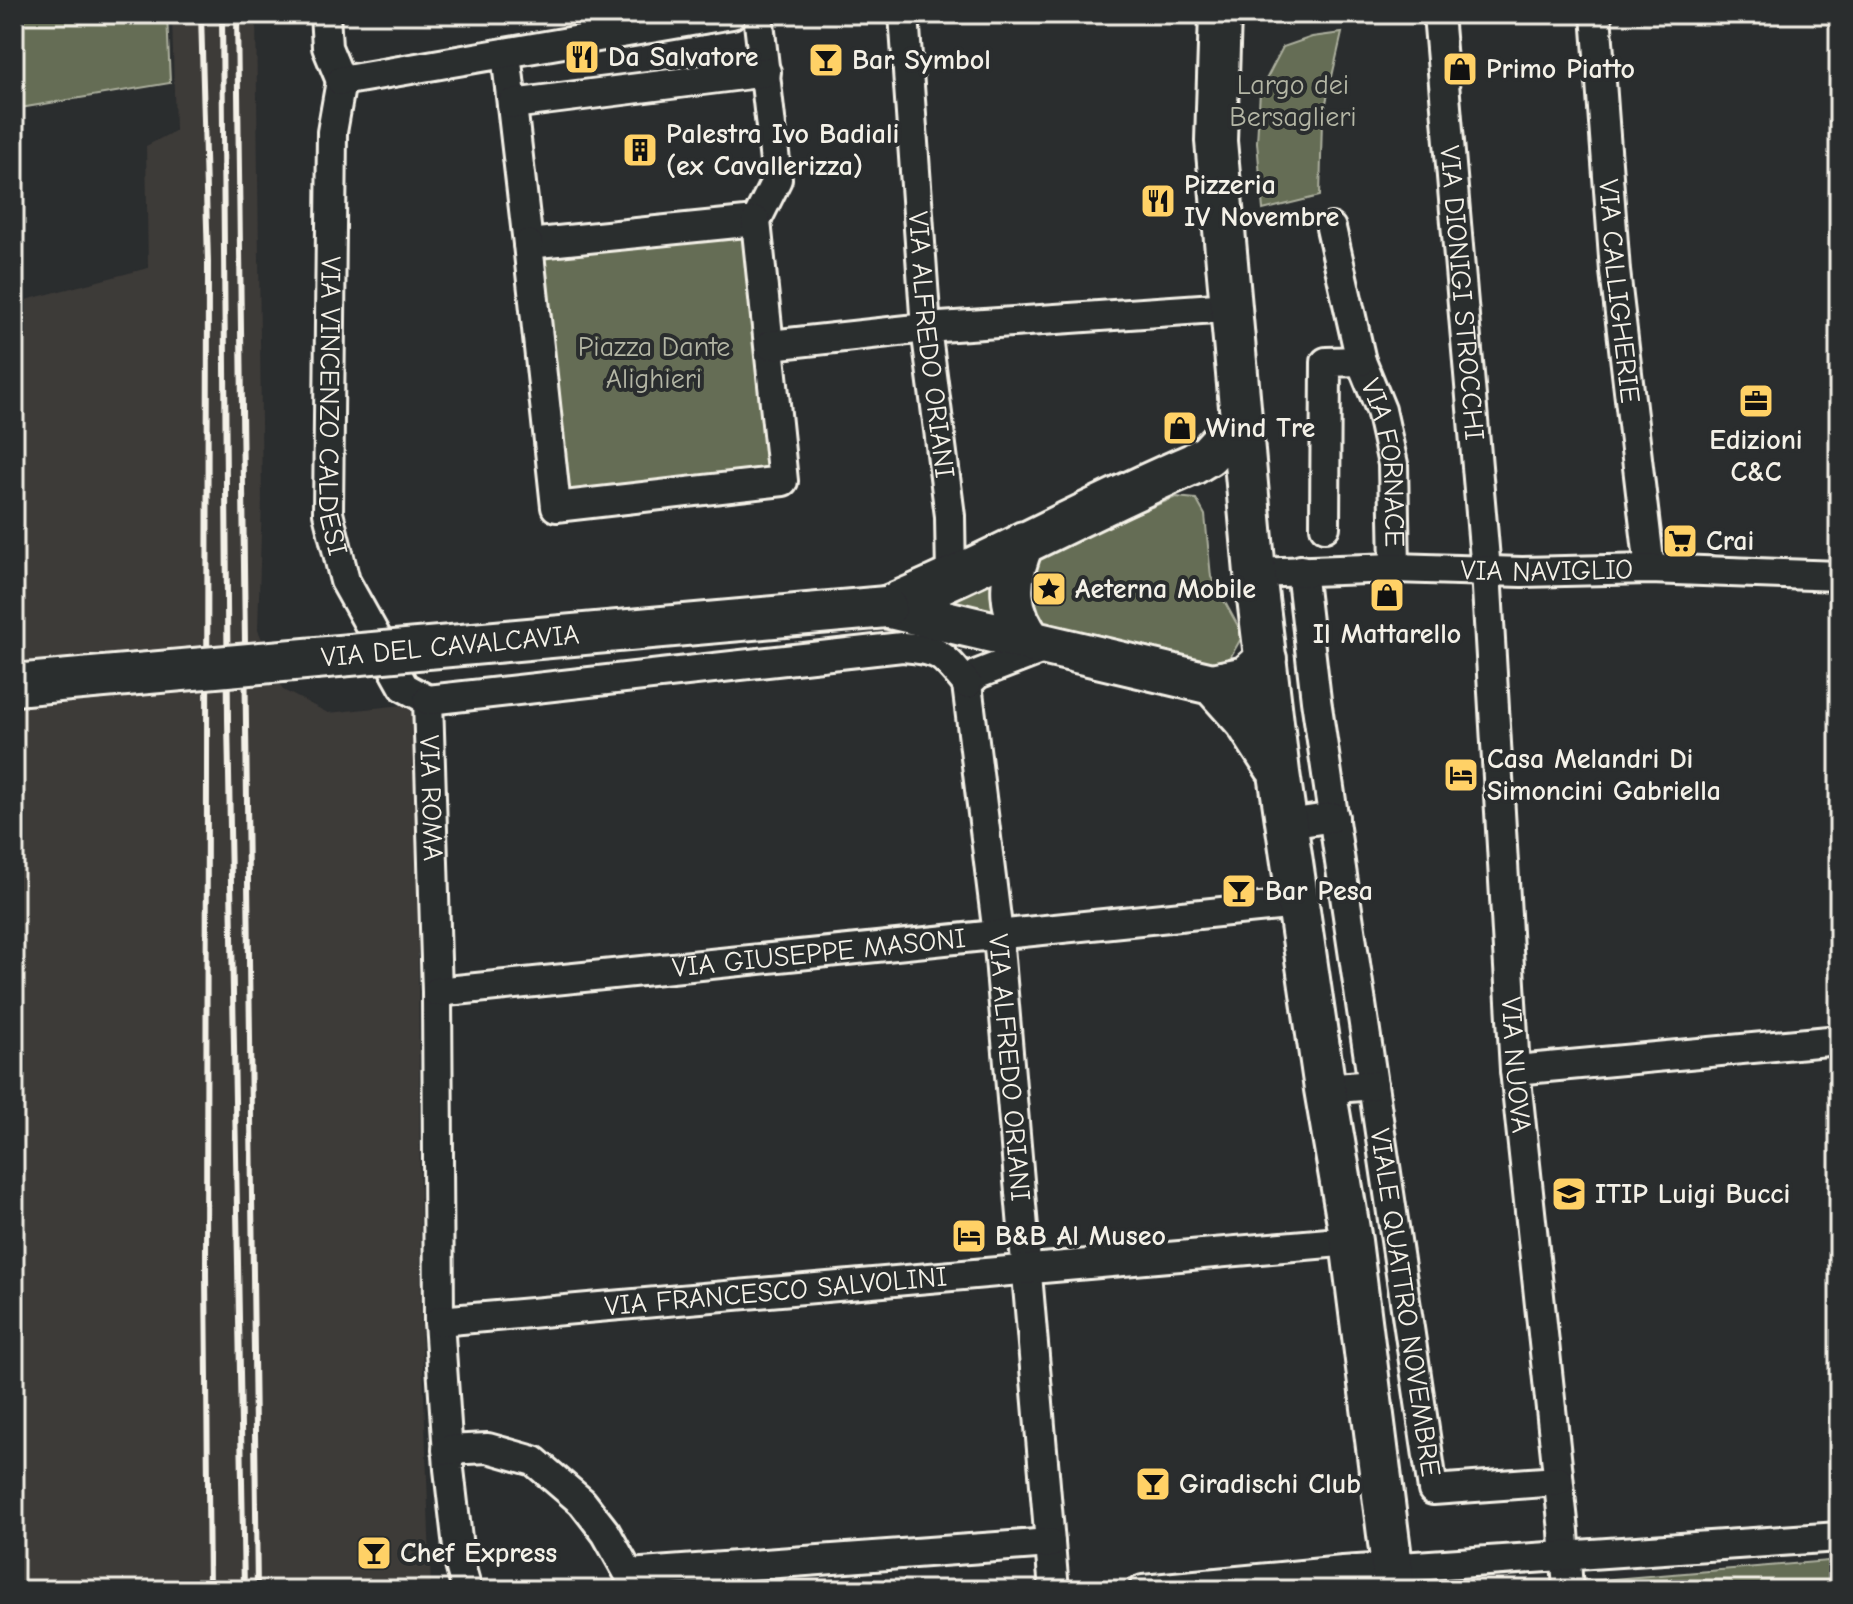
<svg xmlns="http://www.w3.org/2000/svg" width="1853" height="1604" viewBox="0 0 1853 1604" font-family="'Comic Neue',sans-serif">
<style>
.built{fill:#3d3a38}
.green{fill:#656d54;stroke:#acaf9e;stroke-width:2}
.lines{fill:none;stroke-linecap:round;stroke-linejoin:round}
.minor-casing{stroke:#f4f1e8;stroke-width:34}
.secondary-casing{stroke:#f4f1e8;stroke-width:46}
.minor{stroke:#2a2d2e;stroke-width:28}
.secondary{stroke:#2a2d2e;stroke-width:40}
.rail{stroke:#f4f1e8;stroke-width:6}
.secondary-bridge-casing{stroke:#f4f1e8;stroke-width:46;stroke-linecap:butt}
.secondary-bridge{stroke:#2a2d2e;stroke-width:40}
.labels{text-anchor:middle;dominant-baseline:central;stroke-width:8;stroke-linejoin:round;paint-order:stroke}
.poi-label{font-size:28px;font-weight:bold;fill:#f4f1e8;stroke:#2a2d2e;text-anchor:start}
.park-label{font-size:28px;fill:#b4b6a5;stroke:#2a2d2e}
.street-label{font-size:28px;fill:#f4f1e8;stroke:#2a2d2e}
</style>
<rect width="100%" height="100%" fill="#2a2d2e"/>
<filter id="ink" filterUnits="userSpaceOnUse"><feTurbulence type="fractalNoise" baseFrequency=".0125" numOctaves="2"/><feDisplacementMap in="SourceGraphic" scale="16" xChannelSelector="R" yChannelSelector="G"/><feConvolveMatrix kernelMatrix="1 2 1 2 8 2 1 2 1" color-interpolation-filters="sRGB"/></filter>
<g filter="url(#ink)">
<path class="built" d="M 172,14 L 256,14 L 262,500 L 258,630 L 283,690 L 328,713 L 403,705 L 416,715 L 421,1310 L 431,1590 L 14,1590 L 14,303 L 148,268 L 146,146 L 175,131 Z"/>
<path class="green" d="M 14,14 L 167,14 L 170,83 L 14,109 Z
M 1342,33 L 1322,120 L 1320,196 L 1263,210 L 1257,142 L 1260,91 L 1283,47 L 1312,37 Z
M 749,229 L 775,473 L 559,496 L 533,252 Z
M 1176,497 L 1196,499 L 1205,515 L 1211,577 L 1243,635 L 1230,658 L 1216,663 L 1043,627 L 1025,589 L 1038,554 Z
M 996,569 L 1004,625 L 974,614 L 936,595 Z
M 1839,1560 L 1839,1590 L 1591,1590 L 1590,1581 Z"/>
<g class="lines">
<defs>
<g id="minor">
<path d="M 325,14 L 327,47 L 341,81"/>
<path id="s1" d="M 904,14 L 926,328 L 950,516 L 951,579"/>
<path id="s2" d="M 1438,14 L 1486,571 L 1515,1070 L 1564,1531 L 1568,1590"/>
<path id="s3" d="M 1596,14 L 1615,271 L 1650,569"/>
<path d="M 506,53 L 528,244 L 756,221 L 777,179 L 758,14"/>
<path id="s4" d="M 341,81 L 332,132 L 328,513 L 345,581 L 404,687 L 428,700"/>
<path d="M 341,81 L 732,14"/>
<path d="M 512,104 L 766,72"/>
<path d="M 528,244 L 556,507 L 783,481 L 756,221"/>
<path d="M 770,345 L 926,328 L 1230,307"/>
<path id="s5" d="M 1361,361 L 1381,410 L 1393,464 L 1395,568"/>
<path d="M 1325,527 L 1326,362 L 1361,361 L 1331,228"/>
<path id="s6" d="M 1301,570 L 1316,700 L 1433,1490 L 1558,1481"/>
<path id="s7" d="M 1255,573 L 1395,568 L 1522,572 L 1650,569 L 1839,576"/>
<path id="s8" d="M 967,684 L 998,935 L 1054,1590"/>
<path d="M 967,684 L 978,674 L 1048,647"/>
<path id="s9" d="M 428,700 L 437,992 L 439,1321 L 449,1469 L 460,1565 L 467,1590"/>
<path d="M 428,700 L 902,647 C 941,650 942,654 967,684"/>
<path d="M 1288,824 L 1334,817"/>
<path id="s10" d="M 437,992 L 1298,904"/>
<path d="M 1515,1070 L 1839,1040"/>
<path d="M 1325,1089 L 1373,1085"/>
<path id="s11" d="M 439,1321 L 1351,1241"/>
<path d="M 447,1450 L 488,1448 L 534,1461 L 582,1502 L 606,1533 L 629,1574 L 1050,1543"/>
<path d="M 1143,1590 L 1343,1571 L 1839,1537"/>
</g>
<path id="secondary" d="M 1220,14 L 1216,141 L 1255,573 L 1279,773 L 1325,1089 L 1351,1241 L 1395,1590
M 1024,542 C 1007,580 1007,611 1033,643
M 886,607 C 990,564 1089,508 1193,464 L 1208,455 L 1241,419
M 886,607 L 1212,684 L 1246,677 L 1266,659
M 1212,684 L 1246,722 L 1275,767"/>
</defs>
<use href="#minor" class="minor-casing"/>
<use href="#secondary" class="secondary-casing"/>
<use href="#minor" class="minor"/>
<use href="#secondary" class="secondary"/>
<path class="rail" d="M 201,14 L 208,262 L 206,1274 L 209,1590
M 222,14 L 228,720 L 244,1590
M 237,14 L 257,1590"/>
<defs>
<g id="secondary-bridge">
<path id="s12" d="M 14,685 L 886,607"/>
</g>
</defs>
<use href="#secondary-bridge" class="secondary-bridge-casing"/>
<use href="#secondary-bridge" class="secondary-bridge"/>
</g>
</g>
<defs>
<symbol id="restaurant-square" viewBox="-11 -11 22 22"><rect x="-9" y="-9" width="18" height="18" rx="4" fill="#ffd166" stroke="#2a2d2e"/><path d="M-5-6h1v4h1v-4h1v4h1v-4h1v5L-1.5 .5V6h-2V.5L-5-1ZM5-6V6H3V1.5H1.5Q1.5-4 5-6Z" fill="#111"/></symbol>
<symbol id="bar-square" viewBox="-11 -11 22 22"><rect x="-9" y="-9" width="18" height="18" rx="4" fill="#ffd166" stroke="#2a2d2e"/><path d="M-6-5H6L.8 .8V4.5H3.5V6h-7V4.5H-.8V.8Z" fill="#111"/></symbol>
<symbol id="shop-square" viewBox="-11 -11 22 22"><rect x="-9" y="-9" width="18" height="18" rx="4" fill="#ffd166" stroke="#2a2d2e"/><path d="M-5-2.5h2.3a2.7 3.5 0 0 1 5.4 0H5L5.5 6h-11ZM-1.5-2.5h3a1.5 2.3 0 0 0-3 0Z" fill="#111"/></symbol>
<symbol id="building-square" viewBox="-11 -11 22 22"><rect x="-9" y="-9" width="18" height="18" rx="4" fill="#ffd166" stroke="#2a2d2e"/><path d="M-4-6H4V6H1V3H-1V6H-4ZM-2.5-4.3h1.7v1.8h-1.7ZM.8-4.3h1.7v1.8H.8ZM-2.5-1h1.7V.8h-1.7ZM.8-1h1.7V.8H.8Z" fill="#111"/></symbol>
<symbol id="office-square" viewBox="-11 -11 22 22"><rect x="-9" y="-9" width="18" height="18" rx="4" fill="#ffd166" stroke="#2a2d2e"/><path d="M-6-3h4V-5.5h4V-3h4V5H-6ZM-1-4.5V-3h2v-1.5ZM-6 0V1H6V0Z" fill="#111"/></symbol>
<symbol id="supermarket-square" viewBox="-11 -11 22 22"><rect x="-9" y="-9" width="18" height="18" rx="4" fill="#ffd166" stroke="#2a2d2e"/><path d="M-6-5.5h2.5l.6 2H6L4.5 2H-2.5L-4.4-4H-6ZM-1.5 3.2a1.3 1.3 0 1 0 .1 0ZM3 3.2a1.3 1.3 0 1 0 .1 0Z" fill="#111"/></symbol>
<symbol id="sight-square" viewBox="-11 -11 22 22"><rect x="-9" y="-9" width="18" height="18" rx="4" fill="#ffd166" stroke="#2a2d2e"/><path d="M0-6L1.8-2.2L6-1.7L2.9 1.2L3.7 5.4L0 3.3L-3.7 5.4L-2.9 1.2L-6-1.7L-1.8-2.2Z" fill="#111"/></symbol>
<symbol id="hotel-square" viewBox="-11 -11 22 22"><rect x="-9" y="-9" width="18" height="18" rx="4" fill="#ffd166" stroke="#2a2d2e"/><path d="M-6-4.5h1.5V1H6V5H4.5V3h-9V5H-6ZM-4 0a1.8 1.8 0 1 1 3.6 0ZM.5 0V-2.5h3Q6-2.5 6 0Z" fill="#111"/></symbol>
<symbol id="school-square" viewBox="-11 -11 22 22"><rect x="-9" y="-9" width="18" height="18" rx="4" fill="#ffd166" stroke="#2a2d2e"/><path d="M0-5L7-2L0 1L-7-2ZM-4 1L0 2.5L4 1V4Q0 6-4 4Z" fill="#111"/></symbol>
</defs>
<g fill-rule="evenodd">
<use href="#restaurant-square" x="562" y="37" width="40" height="40"/>
<use href="#bar-square" x="806" y="40" width="40" height="40"/>
<use href="#shop-square" x="1440" y="49" width="40" height="40"/>
<use href="#building-square" x="620" y="130" width="40" height="40"/>
<use href="#restaurant-square" x="1138" y="181" width="40" height="40"/>
<use href="#office-square" x="1736" y="381" width="40" height="40"/>
<use href="#shop-square" x="1160" y="408" width="40" height="40"/>
<use href="#supermarket-square" x="1660" y="521" width="40" height="40"/>
<use href="#sight-square" x="1029" y="569" width="40" height="40"/>
<use href="#shop-square" x="1367" y="575" width="40" height="40"/>
<use href="#hotel-square" x="1441" y="755" width="40" height="40"/>
<use href="#bar-square" x="1219" y="871" width="40" height="40"/>
<use href="#school-square" x="1549" y="1174" width="40" height="40"/>
<use href="#hotel-square" x="949" y="1216" width="40" height="40"/>
<use href="#bar-square" x="1133" y="1464" width="40" height="40"/>
<use href="#bar-square" x="354" y="1533" width="40" height="40"/>
</g>
<g class="labels">
<g class="poi-label">
<text x="608" y="57">Da Salvatore</text>
<text x="852" y="60">Bar Symbol</text>
<text x="1486" y="69">Primo Piatto</text>
<text x="666" y="134">Palestra Ivo Badiali<tspan x="666" dy="32">(ex Cavallerizza)</tspan></text>
<text x="1184" y="185">Pizzeria<tspan x="1184" dy="32">IV Novembre</tspan></text>
<text x="1206" y="428">Wind Tre</text>
<text x="1756" y="440" text-anchor="middle">Edizioni<tspan x="1756" dy="32">C&amp;C</tspan></text>
<text x="1706" y="541">Crai</text>
<text x="1075" y="589">Aeterna Mobile</text>
<text x="1387" y="634" text-anchor="middle">Il Mattarello</text>
<text x="1487" y="759">Casa Melandri Di<tspan x="1487" dy="32">Simoncini Gabriella</tspan></text>
<text x="1265" y="891">Bar Pesa</text>
<text x="1595" y="1194">ITIP Luigi Bucci</text>
<text x="995" y="1236">B&amp;B Al Museo</text>
<text x="1179" y="1484">Giradischi Club</text>
<text x="400" y="1553">Chef Express</text>
</g>
<g class="park-label">
<text x="1293" y="85">Largo dei<tspan x="1293" dy="32">Bersaglieri</tspan></text>
<text x="654" y="347">Piazza Dante<tspan x="654" dy="32">Alighieri</tspan></text>
</g>
<g class="street-label">
<text stroke="none"><textPath href="#s3" startOffset="278">VIA CALLIGHERIE</textPath></text>
<text stroke="none"><textPath href="#s2" startOffset="280">VIA DIONIGI STROCCHI</textPath></text>
<text stroke="none"><textPath href="#s1" startOffset="332">VIA ALFREDO ORIANI</textPath></text>
<text stroke="none"><textPath href="#s4" startOffset="326">VIA VINCENZO CALDESI</textPath></text>
<text stroke="none"><textPath href="#s5" startOffset="106">VIA FORNACE</textPath></text>
<text stroke="none"><textPath href="#s7" startOffset="292">VIA NAVIGLIO</textPath></text>
<text stroke="none"><textPath href="#s12" startOffset="438">VIA DEL CAVALCAVIA</textPath></text>
<text stroke="none"><textPath href="#s9" startOffset="98">VIA ROMA</textPath></text>
<text stroke="none"><textPath href="#s10" startOffset="384">VIA GIUSEPPE MASONI</textPath></text>
<text stroke="none"><textPath href="#s2" startOffset="1054">VIA NUOVA</textPath></text>
<text stroke="none"><textPath href="#s8" startOffset="386">VIA ALFREDO ORIANI</textPath></text>
<text stroke="none"><textPath href="#s11" startOffset="338">VIA FRANCESCO SALVOLINI</textPath></text>
<text stroke="none"><textPath href="#s6" startOffset="740">VIALE QUATTRO NOVEMBRE</textPath></text>
</g>
</g>
<rect width="1853" height="1604" fill="none" stroke="#2a2d2e" stroke-width="48"/>
<rect x="24" y="24" width="1805" height="1556" fill="none" stroke="#f4f1e8" stroke-width="3" filter="url(#ink)"/>
</svg>
